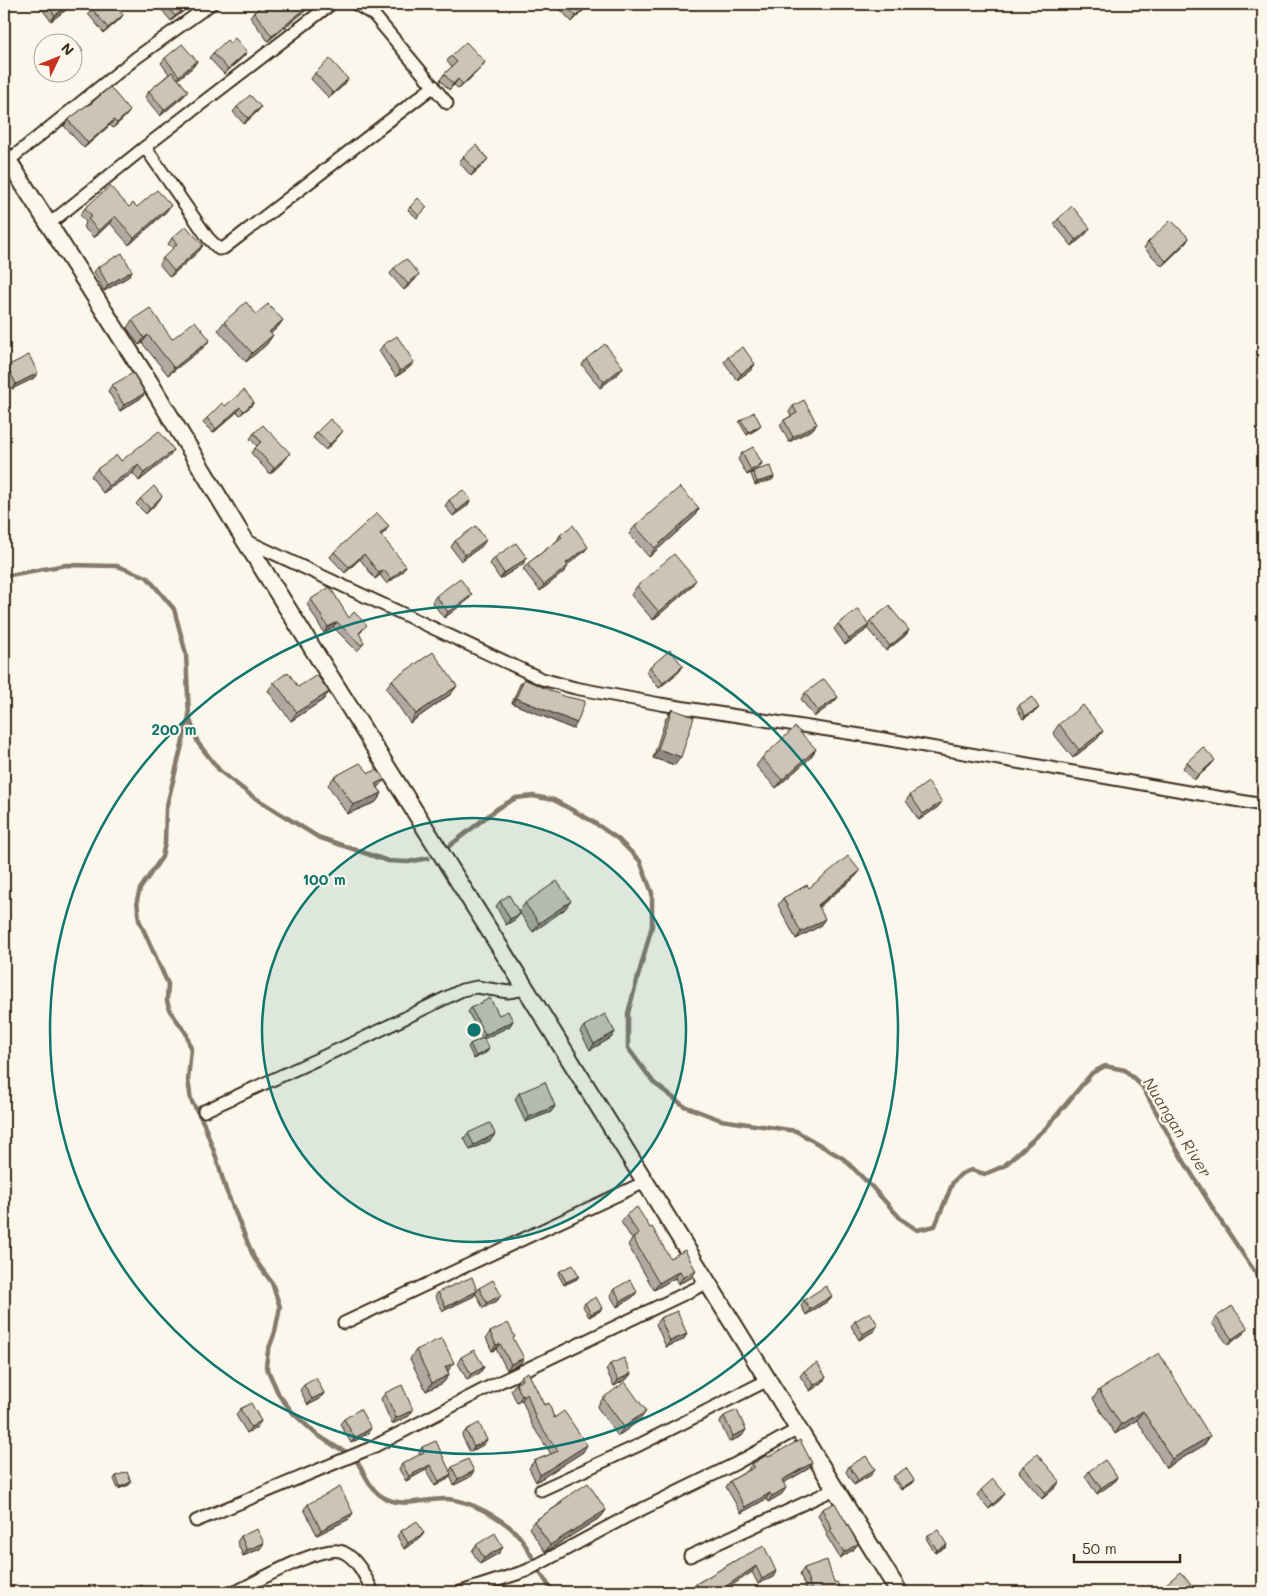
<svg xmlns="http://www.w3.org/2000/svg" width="1267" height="1596" viewBox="0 0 1267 1596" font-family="Mali,sans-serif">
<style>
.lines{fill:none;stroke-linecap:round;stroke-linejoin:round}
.stream{stroke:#85796d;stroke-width:4.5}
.street-casing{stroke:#3b2a1e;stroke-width:15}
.secondary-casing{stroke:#3b2a1e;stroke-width:20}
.street{stroke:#fbf7ec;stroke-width:11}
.secondary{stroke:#fbf7ec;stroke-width:16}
.wall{fill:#afa99f;stroke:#3b2a1e}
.shaded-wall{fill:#8f8982;stroke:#3b2a1e}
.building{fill:#ccc4b9;stroke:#3b2a1e}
.ring{fill:none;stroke:#0f766e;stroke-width:2.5}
.labels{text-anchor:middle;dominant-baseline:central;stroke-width:4.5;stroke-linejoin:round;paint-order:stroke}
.water-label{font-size:16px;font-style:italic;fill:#605246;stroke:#fbf7ec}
.centre{fill:#0f766e;stroke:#fbf7ec;stroke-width:2.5}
.ring-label{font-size:15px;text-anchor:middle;font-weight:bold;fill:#0f766e;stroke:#fbf7ec;stroke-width:4.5;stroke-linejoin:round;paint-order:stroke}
</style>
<rect width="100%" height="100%" fill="#fbf7ec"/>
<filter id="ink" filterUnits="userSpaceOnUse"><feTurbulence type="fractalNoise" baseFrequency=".02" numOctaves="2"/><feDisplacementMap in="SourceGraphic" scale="10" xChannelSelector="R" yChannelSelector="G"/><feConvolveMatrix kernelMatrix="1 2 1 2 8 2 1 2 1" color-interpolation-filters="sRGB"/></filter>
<g filter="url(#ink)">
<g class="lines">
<path class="stream" d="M 4,576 L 66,565 L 117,566 L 147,577 L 174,609 L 186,654 L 189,717 L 198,743 L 220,771 L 252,796 L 318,837 L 388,861 L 408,862 L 428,858
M 189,717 L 166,809 L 165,843 L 162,857 L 140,889 L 137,900 L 139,920 L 168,984 L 167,1001 L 170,1011 L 186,1033 L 191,1049 L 188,1080 L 191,1100 L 204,1124 L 216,1157 L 226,1190 L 254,1258 L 272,1283 L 280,1307 L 275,1332 L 268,1351 L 266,1366 L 279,1395 L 293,1413 L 316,1434 L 336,1447 L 347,1452
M 448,847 L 498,808 L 516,798 L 533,796 L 554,800 L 592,821 L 618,839 L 640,861 L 652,893 L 652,926 L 628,1013 L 628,1048 L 654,1083 L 684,1106 L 721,1120 L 796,1131 L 844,1159 L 872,1187 L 901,1219 L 917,1230 L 935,1226 L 953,1182 L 961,1174 L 971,1170 L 985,1174 L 1004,1166 L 1046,1128 L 1092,1073 L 1105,1066 L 1125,1070 L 1142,1086 L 1174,1145 L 1220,1220 L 1263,1284
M 356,1460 C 364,1472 371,1491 383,1497 C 402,1509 426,1498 447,1499 C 469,1500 504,1519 518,1535 C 525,1542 529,1553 535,1561
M 539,1571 L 553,1592"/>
<defs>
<path id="street" d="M 356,4 L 374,15 L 447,103
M 145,147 L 208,238 L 219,249 L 224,248 L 434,86
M 8,161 L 136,58 L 211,4
M 49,224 L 145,147 L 331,4
M 245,540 L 542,679 L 575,688 L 660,704 L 867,736 L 1263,805
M 204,1111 L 366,1037 L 462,990 L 477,987 L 508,992 L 526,989
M 344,1323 L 645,1182
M 541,1490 L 637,1446 L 768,1380
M 196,1521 L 371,1448 L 485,1389 L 707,1283
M 690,1556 L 835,1489
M 235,1592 C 257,1582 322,1543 343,1552 C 358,1559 366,1578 373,1592
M 461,1592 L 526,1571 L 628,1516 L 735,1464 L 798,1429"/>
<path id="secondary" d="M 4,154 L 150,383 L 244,539 L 526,989 L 899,1592"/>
</defs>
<use href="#street" class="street-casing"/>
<use href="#secondary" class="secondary-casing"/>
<use href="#street" class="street"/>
<use href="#secondary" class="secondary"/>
</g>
<path class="wall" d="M 38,4 L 74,4 L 51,21 Z
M 157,4 L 190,4 L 186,9 L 171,21 Z
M 264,4 L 314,4 L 268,41 L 250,17 L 254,12 Z
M 555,4 L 590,4 L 572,22 Z
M 92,9 L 123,15 L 119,20 L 104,33 L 88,14 Z
M 230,43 L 247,52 L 243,57 L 224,74 L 209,58 L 213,53 Z
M 451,56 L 481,68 L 459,89 L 454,85 L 449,90 L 440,80 L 444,74 L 452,67 L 447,61 Z
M 165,58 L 197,61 L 193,67 L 178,79 L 188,91 L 184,96 L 160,116 L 145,97 L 149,91 L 169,74 L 161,63 Z
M 315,73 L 344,85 L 329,98 L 311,79 Z
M 88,106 L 126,116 L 113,128 L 110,125 L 84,148 L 64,126 L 68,120 Z
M 237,107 L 261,107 L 257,112 L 244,124 L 233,112 Z
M 463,157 L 484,164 L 471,176 L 459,162 Z
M 129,207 L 137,207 L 166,212 L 129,245 L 110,223 L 94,238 L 83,227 L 86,222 L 80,215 L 85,208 Z
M 410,207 L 427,207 L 417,218 L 408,210 Z
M 1058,219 L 1086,234 L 1072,246 L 1054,224 Z
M 172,238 L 203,245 L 199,251 L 170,277 L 159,264 L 163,258 L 173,249 L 168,244 Z
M 1189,238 L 1185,244 L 1162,266 L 1144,248 L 1148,242 Z
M 98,267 L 132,271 L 128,277 L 104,291 L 94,272 Z
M 394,268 L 415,280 L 404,290 L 390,274 Z
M 256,314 L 283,320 L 277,328 L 271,333 L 267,344 L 246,362 L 218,330 L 224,322 Z
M 132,320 L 172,339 L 204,347 L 168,375 L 142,343 L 139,345 L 127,328 Z
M 383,345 L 410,367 L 396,377 L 379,351 Z
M 728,357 L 755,364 L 751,370 L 737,380 L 724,362 Z
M 586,359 L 623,367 L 619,373 L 600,388 L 582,365 Z
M 7,366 L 34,378 L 12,389 L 4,373 L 4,370 Z
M 112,385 L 145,393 L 141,398 L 120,411 L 108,391 Z
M 254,402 L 251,406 L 240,415 L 237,412 L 213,433 L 203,423 L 207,418 L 225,406 Z
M 793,406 L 813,429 L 789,442 L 780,425 L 784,420 L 791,416 L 789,412 Z
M 741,420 L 759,428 L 747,435 L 739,422 Z
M 317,432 L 339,436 L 326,450 L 313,438 Z
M 254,433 L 286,459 L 270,474 L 251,453 L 257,446 L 250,439 Z
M 174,450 L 169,457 L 139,481 L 133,473 L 103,493 L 91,476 L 97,469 L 121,461 Z
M 742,453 L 762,463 L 758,469 L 756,470 L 774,477 L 772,480 L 755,485 L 751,474 L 753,472 L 747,475 L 738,459 Z
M 140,499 L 158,502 L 146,514 L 136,504 Z
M 449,500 L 467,506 L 453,516 L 445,506 Z
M 699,508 L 694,517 L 649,557 L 629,534 L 635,526 Z
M 385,532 L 381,535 L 402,572 L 387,584 L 380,575 L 375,579 L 360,559 L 345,573 L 330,557 L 334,552 Z
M 560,535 L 584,552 L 567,565 L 568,566 L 564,572 L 540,591 L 523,569 L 527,564 L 557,541 Z
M 455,541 L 482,546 L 461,561 L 451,547 Z
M 494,558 L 527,558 L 523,564 L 500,579 L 490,564 Z
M 637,586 L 690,588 L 653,620 L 631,595 Z
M 436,596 L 468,600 L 444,618 L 432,602 Z
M 311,599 L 349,618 L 363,630 L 359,634 L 364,643 L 360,648 L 357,651 L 333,627 L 324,633 L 307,604 Z
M 870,621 L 909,630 L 905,636 L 886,651 L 867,628 L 865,631 L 845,645 L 834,629 L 838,624 L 868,623 Z
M 683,666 L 679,672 L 659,688 L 646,672 L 650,667 Z
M 524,679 L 573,729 L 512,703 L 520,684 Z
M 392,680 L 451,694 L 410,723 L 386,688 Z
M 274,682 L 329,692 L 323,700 L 291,721 L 268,691 Z
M 805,693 L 838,697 L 834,702 L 814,717 L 801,699 Z
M 1019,705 L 1039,708 L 1037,710 L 1023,719 L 1017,708 Z
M 672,709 L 675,765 L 653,758 L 666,718 Z
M 1059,724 L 1103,731 L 1097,739 L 1073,758 L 1053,733 Z
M 816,749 L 810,758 L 776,788 L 756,766 L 762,758 Z
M 1187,762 L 1211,765 L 1194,780 L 1183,768 Z
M 369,773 L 379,787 L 378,788 L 382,793 L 376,802 L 347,814 L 328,785 L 334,777 Z
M 910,795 L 938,807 L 919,820 L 906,801 Z
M 860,871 L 854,878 L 819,907 L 820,926 L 796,939 L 778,905 L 783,898 L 809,888 Z
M 500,901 L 516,919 L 506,925 L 496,906 Z
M 525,903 L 565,909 L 533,932 L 519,912 Z
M 471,1008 L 499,1015 L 510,1026 L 483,1039 L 487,1052 L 474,1059 L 468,1047 L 470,1044 L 482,1038 L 468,1012 Z
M 584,1026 L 615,1032 L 611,1038 L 590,1050 L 580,1032 Z
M 519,1093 L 555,1106 L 551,1112 L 525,1122 L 515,1099 Z
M 468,1133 L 491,1140 L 470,1150 L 464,1138 Z
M 626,1215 L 670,1258 L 691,1278 L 678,1284 L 675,1278 L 654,1290 L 628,1245 L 632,1239 L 621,1222 Z
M 560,1271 L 577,1279 L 564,1285 L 558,1274 Z
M 479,1288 L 501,1295 L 497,1301 L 483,1308 L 476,1294 L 474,1296 L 443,1311 L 435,1296 L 438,1292 L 477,1291 Z
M 614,1289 L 633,1297 L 617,1307 L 610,1295 Z
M 832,1296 L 828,1301 L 806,1315 L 801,1306 L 804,1300 Z
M 585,1303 L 600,1311 L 589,1317 L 583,1306 Z
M 1216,1317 L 1244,1333 L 1228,1345 L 1212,1323 Z
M 660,1318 L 687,1334 L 683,1340 L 666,1347 L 656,1324 Z
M 855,1321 L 878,1325 L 874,1331 L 859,1340 L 851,1326 Z
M 490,1332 L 513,1339 L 520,1364 L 507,1370 L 496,1349 L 492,1351 L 486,1338 Z
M 416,1350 L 448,1371 L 449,1375 L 443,1383 L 426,1391 L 410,1359 Z
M 461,1357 L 480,1373 L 467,1380 L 458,1363 Z
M 610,1364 L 627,1379 L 614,1386 L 606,1370 Z
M 804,1371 L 826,1377 L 822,1383 L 810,1391 L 800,1376 Z
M 521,1376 L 583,1452 L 536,1482 L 529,1468 L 534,1461 L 551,1454 L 532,1425 L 522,1400 L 517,1403 L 511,1390 Z
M 304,1385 L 324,1393 L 320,1399 L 308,1405 L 300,1390 Z
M 1099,1390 L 1210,1436 L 1204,1445 L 1166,1468 L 1137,1420 L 1115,1434 L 1093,1399 Z
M 385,1393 L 409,1416 L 392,1424 L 381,1399 Z
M 603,1398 L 646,1411 L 640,1420 L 618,1436 L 597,1407 Z
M 240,1409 L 261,1421 L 257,1427 L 247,1433 L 236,1415 Z
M 724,1416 L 742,1436 L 729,1442 L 720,1422 Z
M 344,1419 L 371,1428 L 367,1434 L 351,1443 L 340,1424 Z
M 466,1430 L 483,1445 L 470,1452 L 462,1436 Z
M 422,1447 L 450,1471 L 452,1467 L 470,1477 L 454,1485 L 450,1476 L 448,1479 L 435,1486 L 426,1470 L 406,1481 L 399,1469 L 402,1464 L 420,1455 L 419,1452 Z
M 768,1457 L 808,1469 L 783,1483 L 782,1494 L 768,1502 L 766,1499 L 741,1513 L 726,1487 L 730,1481 L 749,1470 L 748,1469 L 752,1464 Z
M 849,1466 L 871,1475 L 854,1485 L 846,1472 Z
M 1023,1466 L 1056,1487 L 1042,1499 L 1019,1472 Z
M 1089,1471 L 1117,1477 L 1113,1483 L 1097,1494 L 1085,1477 Z
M 116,1476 L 131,1482 L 129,1485 L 118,1489 L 114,1479 Z
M 894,1476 L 912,1483 L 901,1490 L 892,1479 Z
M 981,1490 L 1001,1499 L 989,1509 L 977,1495 Z
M 561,1501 L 606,1510 L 601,1517 L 545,1552 L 529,1528 L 534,1521 L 557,1506 Z
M 308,1504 L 349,1519 L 317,1535 L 304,1509 Z
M 822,1509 L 854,1549 L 840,1558 L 826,1535 L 827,1533 L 818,1515 Z
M 401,1531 L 424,1533 L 420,1538 L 404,1549 L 397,1536 Z
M 928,1535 L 947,1545 L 945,1548 L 935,1553 L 926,1538 Z
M 241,1536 L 260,1549 L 243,1556 L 237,1542 Z
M 476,1545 L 503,1547 L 499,1553 L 480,1564 L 472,1551 Z
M 738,1559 L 776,1571 L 773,1577 L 758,1584 L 752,1572 L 726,1589 L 728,1592 L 694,1592 L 692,1590 L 696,1584 Z
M 804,1568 L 834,1583 L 842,1592 L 807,1592 L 800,1574 Z
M 1191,1584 L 1184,1592 L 1162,1592 L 1161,1591 L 1165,1585 Z"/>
<path class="shaded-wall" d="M 71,4 L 74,4 L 51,21 L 55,15 Z
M 190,4 L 186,9 L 171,21 L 175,16 Z
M 311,4 L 314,4 L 268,41 L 272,36 Z
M 589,4 L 590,4 L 572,22 L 576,16 Z
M 123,15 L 119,20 L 104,33 L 108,28 Z
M 83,50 L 79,56 L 72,62 L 72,60 Z
M 247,52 L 243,57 L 224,74 L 228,69 Z
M 197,61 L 193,67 L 175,82 L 179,76 Z
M 485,62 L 481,68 L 459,89 L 463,84 Z
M 348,79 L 344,85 L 329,98 L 333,93 Z
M 458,79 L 454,85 L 449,90 L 453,84 Z
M 188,91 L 184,96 L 160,116 L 164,110 Z
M 261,107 L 257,112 L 244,124 L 248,118 Z
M 130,111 L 126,116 L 113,128 L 117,123 Z
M 114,120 L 110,125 L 84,148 L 88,143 Z
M 488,159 L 484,164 L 471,176 L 475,170 Z
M 171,205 L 166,212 L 129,245 L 134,238 Z
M 115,216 L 110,223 L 94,238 L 99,231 Z
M 1090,228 L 1086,234 L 1072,246 L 1076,240 Z
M 1189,238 L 1185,244 L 1162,266 L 1166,261 Z
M 203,245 L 199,251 L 170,277 L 174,271 Z
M 132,271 L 128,277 L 104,291 L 108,285 Z
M 419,274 L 415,280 L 404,290 L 408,284 Z
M 283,320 L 277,328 L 263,340 L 269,332 Z
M 148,335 L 142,343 L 139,345 L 144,338 Z
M 273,335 L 267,344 L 246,362 L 252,353 Z
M 210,340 L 204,347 L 168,375 L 174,368 Z
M 414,362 L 410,367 L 396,377 L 400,371 Z
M 755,364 L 751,370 L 737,380 L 741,374 Z
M 623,367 L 619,373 L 600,388 L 604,382 Z
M 38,373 L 34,378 L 12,389 L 16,384 Z
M 145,393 L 141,398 L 120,411 L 124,405 Z
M 254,402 L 251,406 L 240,415 L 244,411 Z
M 240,407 L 237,412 L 213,433 L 216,429 Z
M 817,424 L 813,429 L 789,442 L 793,437 Z
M 761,425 L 759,428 L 747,435 L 749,432 Z
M 343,431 L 339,436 L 326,450 L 330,444 Z
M 174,450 L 169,457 L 139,481 L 144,473 Z
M 290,453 L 286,459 L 270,474 L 274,468 Z
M 762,463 L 758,469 L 747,475 L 751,470 Z
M 138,465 L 133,473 L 103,493 L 109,486 Z
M 774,477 L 772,480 L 755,485 L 757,482 Z
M 162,496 L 158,502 L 146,514 L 150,508 Z
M 471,500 L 467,506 L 453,516 L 457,511 Z
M 699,508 L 694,517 L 649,557 L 655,548 Z
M 389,526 L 385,532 L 376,540 L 380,534 Z
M 486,540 L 482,546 L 461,561 L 465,555 Z
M 588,547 L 584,552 L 562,569 L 566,563 Z
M 364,554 L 360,559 L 345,573 L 349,567 Z
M 527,558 L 523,564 L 500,579 L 504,573 Z
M 406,566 L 402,572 L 387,584 L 391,579 Z
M 568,566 L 564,572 L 540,591 L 544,585 Z
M 384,570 L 380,575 L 375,579 L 379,573 Z
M 696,580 L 690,588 L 653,620 L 659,612 Z
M 472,595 L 468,600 L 444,618 L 448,612 Z
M 337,622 L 333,627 L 324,633 L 328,627 Z
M 869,625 L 865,631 L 845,645 L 849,639 Z
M 909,630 L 905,636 L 886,651 L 890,646 Z
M 683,666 L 679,672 L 659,688 L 663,683 Z
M 457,686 L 451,694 L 410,723 L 416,714 Z
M 329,692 L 323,700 L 291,721 L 297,712 Z
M 838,697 L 834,702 L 814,717 L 818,711 Z
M 516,698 L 577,723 L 573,729 L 512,703 Z
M 1039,708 L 1037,710 L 1023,719 L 1025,716 Z
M 1103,731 L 1097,739 L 1073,758 L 1079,750 Z
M 658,749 L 681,757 L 675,765 L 653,758 Z
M 816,749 L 810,758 L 776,788 L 782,780 Z
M 1215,760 L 1211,765 L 1194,780 L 1198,775 Z
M 385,779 L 379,787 L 369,792 L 375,784 Z
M 382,793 L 376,802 L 347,814 L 353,805 Z
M 942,802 L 938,807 L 919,820 L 923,814 Z
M 860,871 L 854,878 L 812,912 L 818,905 Z
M 571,901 L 565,909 L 533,932 L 539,923 Z
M 520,914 L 516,919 L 506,925 L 510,919 Z
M 825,919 L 820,926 L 796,939 L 801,932 Z
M 513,1021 L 510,1026 L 482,1040 L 485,1035 Z
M 615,1032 L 611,1038 L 590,1050 L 594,1044 Z
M 489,1049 L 487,1052 L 474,1059 L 476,1056 Z
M 555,1106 L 551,1112 L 525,1122 L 529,1117 Z
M 495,1134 L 491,1140 L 470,1150 L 474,1145 Z
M 680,1271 L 675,1278 L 654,1290 L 659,1283 Z
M 696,1271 L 691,1278 L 678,1284 L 683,1277 Z
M 579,1276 L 577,1279 L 564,1285 L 566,1282 Z
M 477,1291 L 474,1296 L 443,1311 L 446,1307 Z
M 637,1292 L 633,1297 L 617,1307 L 621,1301 Z
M 501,1295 L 497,1301 L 483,1308 L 487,1303 Z
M 832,1296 L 828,1301 L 806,1315 L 810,1309 Z
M 602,1308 L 600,1311 L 589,1317 L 591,1314 Z
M 878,1325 L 874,1331 L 859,1340 L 863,1334 Z
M 1248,1328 L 1244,1333 L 1228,1345 L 1232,1339 Z
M 687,1334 L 683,1340 L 666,1347 L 670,1341 Z
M 500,1344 L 496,1349 L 492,1351 L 496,1345 Z
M 524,1358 L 520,1364 L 507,1370 L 511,1364 Z
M 454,1363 L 448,1371 L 445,1367 Z
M 484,1367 L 480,1373 L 467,1380 L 471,1374 Z
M 631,1374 L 627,1379 L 614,1386 L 618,1380 Z
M 449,1375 L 443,1383 L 426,1391 L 432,1383 Z
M 826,1377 L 822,1383 L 810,1391 L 814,1385 Z
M 324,1393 L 320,1399 L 308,1405 L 312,1399 Z
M 527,1393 L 522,1400 L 517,1403 L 522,1396 Z
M 413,1410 L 409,1416 L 392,1424 L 396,1418 Z
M 646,1411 L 640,1420 L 618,1436 L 624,1427 Z
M 1143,1411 L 1137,1420 L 1115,1434 L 1121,1425 Z
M 261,1421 L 257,1427 L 247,1433 L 251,1427 Z
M 371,1428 L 367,1434 L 351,1443 L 355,1438 Z
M 746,1430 L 742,1436 L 729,1442 L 733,1436 Z
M 1210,1436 L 1204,1445 L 1166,1468 L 1172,1459 Z
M 487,1440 L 483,1445 L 470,1452 L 474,1447 Z
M 587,1445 L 583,1452 L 536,1482 L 540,1475 Z
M 812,1463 L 808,1469 L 778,1486 L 782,1480 Z
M 430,1465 L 426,1470 L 406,1481 L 409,1476 Z
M 875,1469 L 871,1475 L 854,1485 L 858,1480 Z
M 474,1471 L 470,1477 L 454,1485 L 458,1479 Z
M 451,1474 L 448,1479 L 435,1486 L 439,1481 Z
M 1117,1477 L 1113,1483 L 1097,1494 L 1101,1488 Z
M 914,1480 L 912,1483 L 901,1490 L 902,1488 Z
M 1060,1481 L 1056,1487 L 1042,1499 L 1046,1493 Z
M 131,1482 L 129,1485 L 118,1489 L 120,1487 Z
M 786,1488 L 782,1494 L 768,1502 L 772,1496 Z
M 770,1493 L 766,1499 L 741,1513 L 745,1507 Z
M 1005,1493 L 1001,1499 L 989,1509 L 993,1504 Z
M 606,1510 L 601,1517 L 545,1552 L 550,1545 Z
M 353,1513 L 349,1519 L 317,1535 L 321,1530 Z
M 424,1533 L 420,1538 L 404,1549 L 408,1543 Z
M 264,1543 L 260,1549 L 243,1556 L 247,1550 Z
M 858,1544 L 854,1549 L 840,1558 L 844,1552 Z
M 947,1545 L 945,1548 L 935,1553 L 937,1550 Z
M 503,1547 L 499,1553 L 480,1564 L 484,1558 Z
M 756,1566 L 752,1572 L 722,1592 L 725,1587 Z
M 776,1571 L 773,1577 L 758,1584 L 762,1579 Z
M 1191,1584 L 1184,1592 L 1182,1592 Z"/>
<path class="building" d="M 46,4 L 71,4 L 55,15 Z
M 98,4 L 114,4 L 123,15 L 108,28 L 92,9 Z
M 165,4 L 190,4 L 175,16 Z
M 264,4 L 311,4 L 272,36 L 254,12 Z
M 564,4 L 589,4 L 576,16 Z
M 235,38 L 247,52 L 228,69 L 213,53 L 227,40 L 230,43 Z
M 72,39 L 83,50 L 72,60 L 72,42 L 68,42 Z
M 466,42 L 485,62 L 463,84 L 458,79 L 453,84 L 444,74 L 457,62 L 451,56 Z
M 182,44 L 197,61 L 179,76 L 165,58 Z
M 330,59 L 348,79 L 333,93 L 315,73 Z
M 172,72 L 188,91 L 164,110 L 149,91 Z
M 110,87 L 130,111 L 117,123 L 114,120 L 88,143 L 68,120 L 87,105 L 88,106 Z
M 250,95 L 261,107 L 248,118 L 237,107 Z
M 476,145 L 488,159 L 475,170 L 463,157 Z
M 110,186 L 129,207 L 133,203 L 137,207 L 157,190 L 171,205 L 134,238 L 115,216 L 99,231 L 88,219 L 92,216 L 85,208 Z
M 418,198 L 427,207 L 419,216 L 410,207 Z
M 1072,206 L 1090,228 L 1076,240 L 1058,219 Z
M 1171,220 L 1189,238 L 1166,261 L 1148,242 Z
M 186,226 L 203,245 L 174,271 L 163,258 L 177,244 L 172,238 Z
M 122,253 L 132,271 L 108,285 L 98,267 Z
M 406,259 L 419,274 L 408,284 L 394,268 Z
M 246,302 L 256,314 L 268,304 L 283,320 L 269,332 L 273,335 L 252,353 L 224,322 Z
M 150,308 L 172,339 L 195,321 L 210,340 L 174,368 L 148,335 L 144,338 L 132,320 Z
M 397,336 L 414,362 L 400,371 L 383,345 Z
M 605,344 L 623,367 L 604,382 L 586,359 Z
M 743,347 L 755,364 L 741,374 L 728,357 Z
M 29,355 L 38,373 L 16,384 L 7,366 Z
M 133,373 L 145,393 L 124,405 L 112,385 Z
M 244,390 L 254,402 L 244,411 L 240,407 L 216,429 L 207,418 L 222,403 L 225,406 Z
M 804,400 L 817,424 L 793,437 L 784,420 L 797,413 L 793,406 Z
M 754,412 L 761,425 L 749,432 L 741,420 Z
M 330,419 L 343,431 L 330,444 L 317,432 Z
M 263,425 L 290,453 L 274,468 L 255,448 L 261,442 L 254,433 Z
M 159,431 L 174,450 L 144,473 L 138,465 L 109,486 L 97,469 L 117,455 L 121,461 Z
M 753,447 L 762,463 L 751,470 L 742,453 Z
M 770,466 L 774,477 L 757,482 L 753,471 Z
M 154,486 L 162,496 L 150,508 L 140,499 Z
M 680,487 L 699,508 L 655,548 L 635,526 Z
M 463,490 L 471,500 L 457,511 L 449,500 Z
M 377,513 L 389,526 L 380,534 L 406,566 L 391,579 L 384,570 L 379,573 L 364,554 L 349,567 L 334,552 Z
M 573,525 L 588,547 L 566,563 L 568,566 L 544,585 L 527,564 L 562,537 L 560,535 Z
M 476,526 L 486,540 L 465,555 L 455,541 Z
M 516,543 L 527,558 L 504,573 L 494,558 Z
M 674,554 L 696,580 L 659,612 L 637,586 Z
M 460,578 L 472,595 L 448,612 L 436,596 Z
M 330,587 L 349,618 L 354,612 L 367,625 L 359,633 L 364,643 L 361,645 L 337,622 L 328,627 L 311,599 Z
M 889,606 L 909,630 L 890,646 L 870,621 Z
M 858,609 L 869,625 L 849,639 L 838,624 Z
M 670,650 L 683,666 L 663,683 L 650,667 Z
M 433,652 L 457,686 L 416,714 L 392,680 Z
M 288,672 L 298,687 L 317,675 L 329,692 L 297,712 L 274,682 Z
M 524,679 L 563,696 L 585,701 L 577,723 L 516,698 Z
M 824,679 L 838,697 L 818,711 L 805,693 Z
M 1032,697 L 1039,708 L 1025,716 L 1019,705 Z
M 1083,705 L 1103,731 L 1079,750 L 1059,724 Z
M 672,709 L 694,717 L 681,757 L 658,749 Z
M 795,727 L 816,749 L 782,780 L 762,758 Z
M 1203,747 L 1215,760 L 1198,775 L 1187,762 Z
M 360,763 L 369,773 L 377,770 L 385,779 L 375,784 L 382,793 L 353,805 L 334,777 Z
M 928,782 L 942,802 L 923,814 L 910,795 Z
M 848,856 L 860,871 L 818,905 L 825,919 L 801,932 L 783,898 L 807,885 L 809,888 Z
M 557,881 L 571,901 L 539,923 L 525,903 Z
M 509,895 L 520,914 L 510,919 L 500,901 Z
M 490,998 L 499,1015 L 508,1011 L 513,1021 L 485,1035 L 471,1008 Z
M 605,1014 L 615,1032 L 594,1044 L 584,1026 Z
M 483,1038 L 489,1049 L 476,1056 L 470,1044 Z
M 545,1082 L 555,1106 L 529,1117 L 519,1093 Z
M 490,1123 L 495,1134 L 474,1145 L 468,1133 Z
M 637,1207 L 650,1228 L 652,1227 L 670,1258 L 685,1250 L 696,1271 L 683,1277 L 680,1271 L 659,1283 L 633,1238 L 639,1234 L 626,1215 Z
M 573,1265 L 579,1276 L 566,1282 L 560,1271 Z
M 472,1277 L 477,1291 L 446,1307 L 438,1292 Z
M 493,1280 L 501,1295 L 487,1303 L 479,1288 Z
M 630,1280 L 637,1292 L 621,1301 L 614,1289 Z
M 826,1286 L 832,1296 L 810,1309 L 804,1300 Z
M 596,1297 L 602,1308 L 591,1314 L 585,1303 Z
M 1232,1306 L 1248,1328 L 1232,1339 L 1216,1317 Z
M 677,1311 L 687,1334 L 670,1341 L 660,1318 Z
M 870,1312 L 878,1325 L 863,1334 L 855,1321 Z
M 508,1323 L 515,1337 L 513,1338 L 524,1358 L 511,1364 L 500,1344 L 496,1345 L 490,1332 Z
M 442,1338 L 454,1363 L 445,1367 L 449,1375 L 432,1383 L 416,1350 Z
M 474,1350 L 484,1367 L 471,1374 L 461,1357 Z
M 1159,1353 L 1210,1436 L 1172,1459 L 1143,1411 L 1121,1425 L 1099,1390 Z
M 624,1358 L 631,1374 L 618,1380 L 610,1364 Z
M 817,1363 L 826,1377 L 814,1385 L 804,1371 Z
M 528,1372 L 544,1405 L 549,1403 L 554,1418 L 564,1411 L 587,1445 L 540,1475 L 534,1461 L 558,1451 L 536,1419 L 527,1393 L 522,1396 L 516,1384 L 522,1380 L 521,1376 Z
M 316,1378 L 324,1393 L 312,1399 L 304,1385 Z
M 625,1382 L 646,1411 L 624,1427 L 603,1398 Z
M 402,1385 L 413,1410 L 396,1418 L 385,1393 Z
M 251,1403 L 261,1421 L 251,1427 L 240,1409 Z
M 360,1409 L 371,1428 L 355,1438 L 344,1419 Z
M 737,1410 L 746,1430 L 733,1436 L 724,1416 Z
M 479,1423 L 487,1440 L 474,1447 L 466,1430 Z
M 800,1440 L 812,1463 L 782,1480 L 786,1488 L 772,1496 L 770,1493 L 745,1507 L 730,1481 L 755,1467 L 752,1464 L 767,1455 L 768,1457 Z
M 436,1441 L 451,1474 L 439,1481 L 430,1465 L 409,1476 L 402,1464 L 424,1452 L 422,1447 Z
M 1037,1454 L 1060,1481 L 1046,1493 L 1023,1466 Z
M 866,1456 L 875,1469 L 858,1480 L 849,1466 Z
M 468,1459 L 474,1471 L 458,1479 L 452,1467 Z
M 1105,1460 L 1117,1477 L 1101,1488 L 1089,1471 Z
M 906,1468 L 914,1480 L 902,1488 L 894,1476 Z
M 127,1472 L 131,1482 L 120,1487 L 116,1476 Z
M 993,1479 L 1005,1493 L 993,1504 L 981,1490 Z
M 588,1483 L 606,1510 L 550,1545 L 534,1521 L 562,1503 L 561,1501 Z
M 340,1487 L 353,1513 L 321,1530 L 308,1504 Z
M 835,1503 L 858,1544 L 844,1552 L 830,1530 L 832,1529 L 822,1509 Z
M 417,1521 L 424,1533 L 408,1543 L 401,1531 Z
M 257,1529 L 264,1543 L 247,1550 L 241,1536 Z
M 938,1530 L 947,1545 L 937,1550 L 928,1535 Z
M 495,1533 L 503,1547 L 484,1558 L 476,1545 Z
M 764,1546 L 776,1571 L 762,1579 L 756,1566 L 725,1587 L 728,1592 L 701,1592 L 696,1584 L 738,1559 Z
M 827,1560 L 834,1583 L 837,1582 L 842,1592 L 810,1592 L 812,1591 L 804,1568 Z
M 1180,1572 L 1191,1584 L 1182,1592 L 1171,1592 L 1165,1585 Z
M 142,1585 L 145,1592 L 130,1592 L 129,1590 Z
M 510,1589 L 514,1592 L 507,1592 Z"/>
</g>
<circle cx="474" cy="1030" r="212" fill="#0f766e" fill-opacity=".12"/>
<g class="ring">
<circle cx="474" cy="1030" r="212"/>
<circle cx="474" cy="1030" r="424"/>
</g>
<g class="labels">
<g class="water-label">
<text transform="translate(1178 1127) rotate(58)">Nuangan River</text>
</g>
</g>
<circle cx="474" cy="1030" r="8" class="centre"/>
<g class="ring-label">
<text x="174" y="735">200 m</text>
<text x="324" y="885">100 m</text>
</g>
<rect width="1267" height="1596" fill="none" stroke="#fbf7ec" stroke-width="20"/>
<rect x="10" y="10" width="1247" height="1576" fill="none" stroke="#3b2a1e" stroke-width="2" filter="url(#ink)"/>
<g transform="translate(58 58) rotate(47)"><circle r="24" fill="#fbf7ec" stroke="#aea59a"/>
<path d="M0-4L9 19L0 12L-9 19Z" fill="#c8321e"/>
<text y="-8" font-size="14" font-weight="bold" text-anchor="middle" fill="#3b2a1e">N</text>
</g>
<path d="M1074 1554v8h106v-8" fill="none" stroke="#3b2a1e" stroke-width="2.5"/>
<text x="1082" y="1554" font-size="15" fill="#3b2a1e" stroke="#fbf7ec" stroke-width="4" paint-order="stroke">50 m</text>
</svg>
